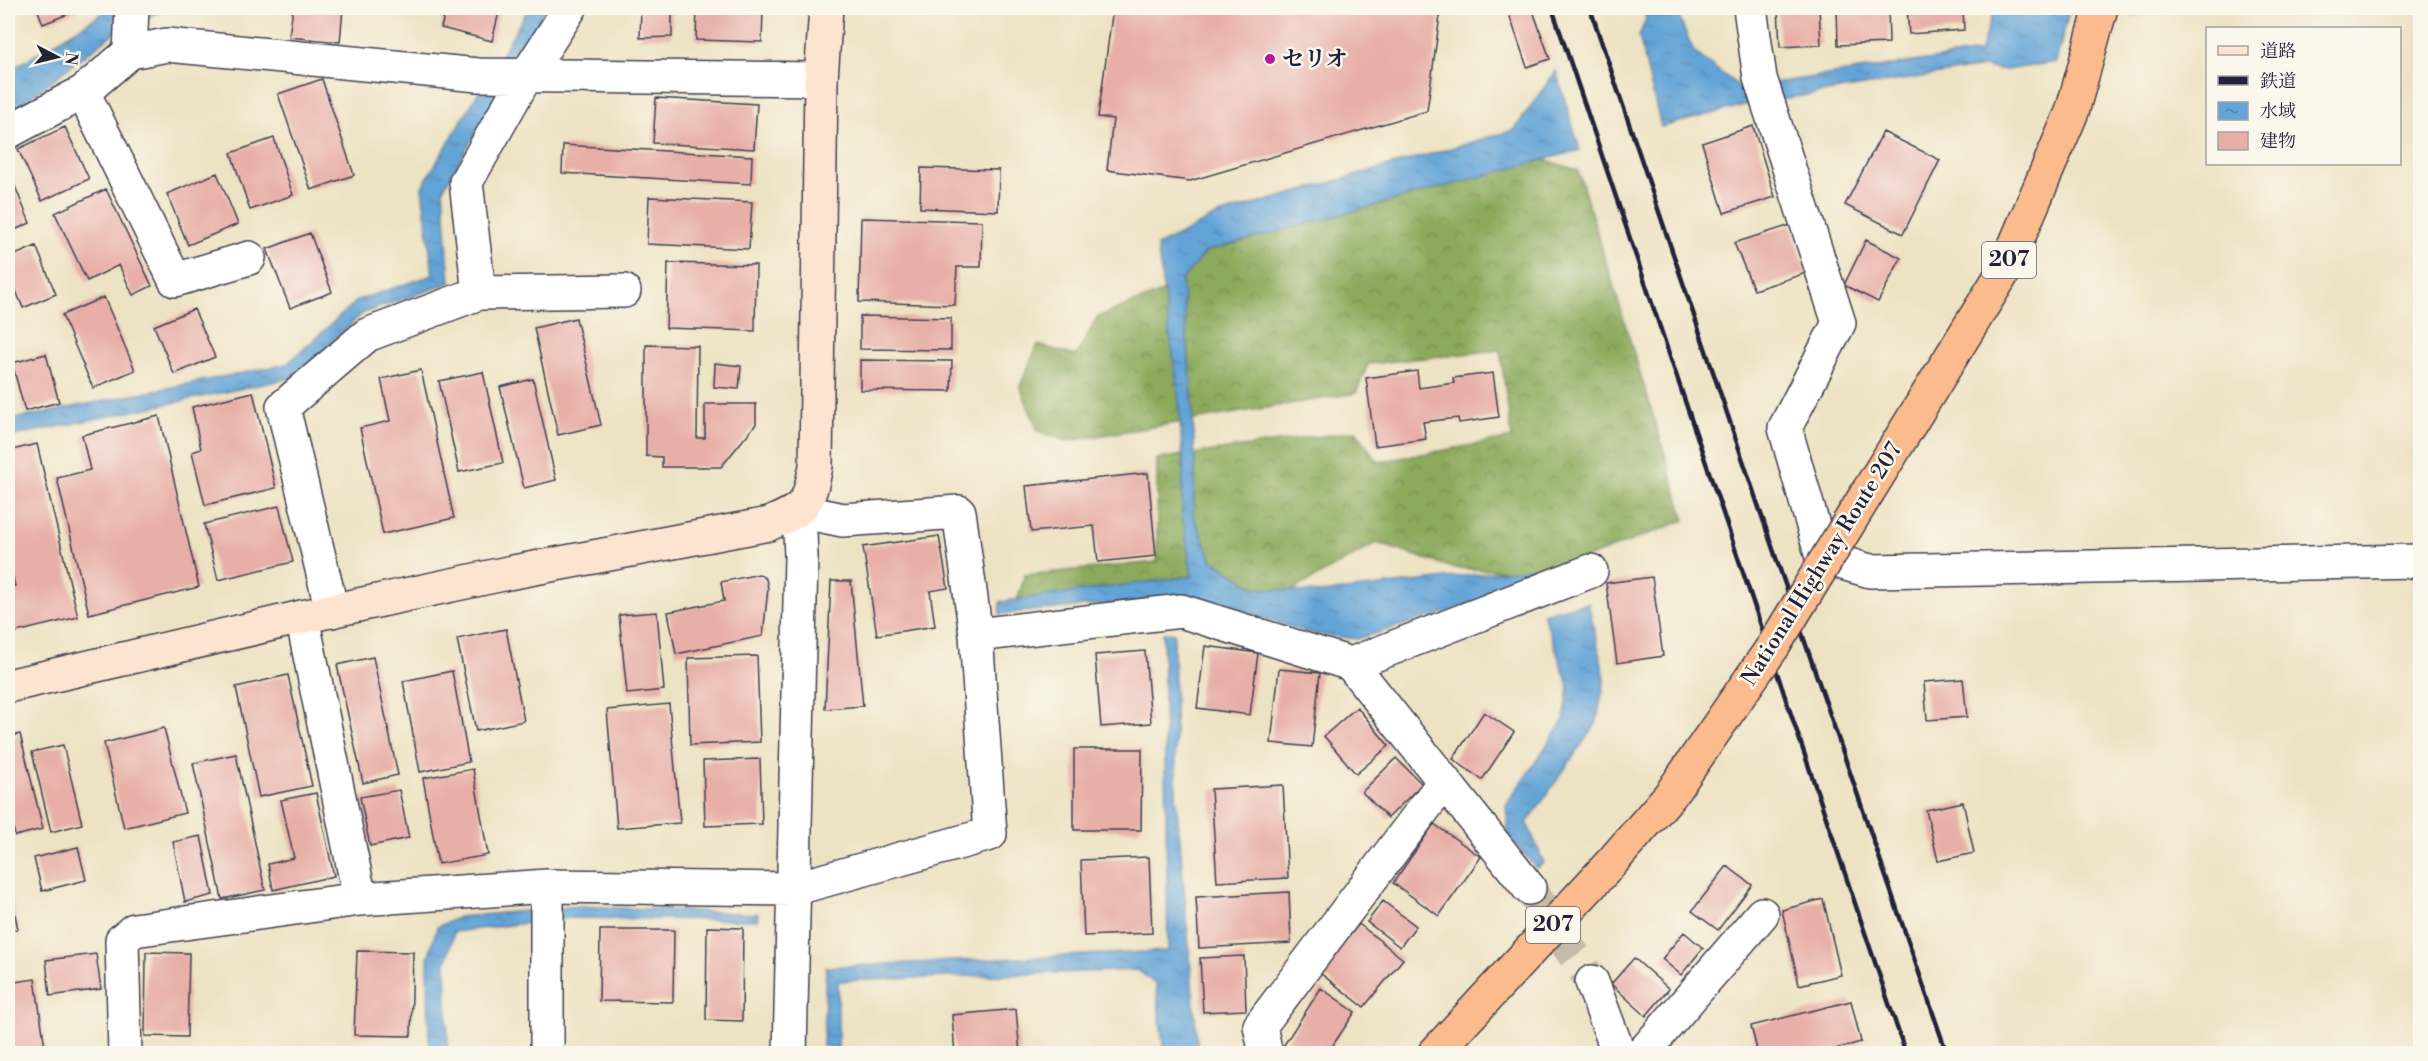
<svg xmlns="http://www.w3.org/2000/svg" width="2428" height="1061" viewBox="0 0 2428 1061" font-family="'Libre Bodoni','Noto Serif JP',serif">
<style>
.forest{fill:url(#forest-crowns);stroke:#57664c;stroke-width:1.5}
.water{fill:url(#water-ripples);stroke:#436389;stroke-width:1.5}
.building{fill:#e7afa8}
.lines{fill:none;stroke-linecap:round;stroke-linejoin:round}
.street-tunnel{stroke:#c4bca8;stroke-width:33;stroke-dasharray:33 16;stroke-linecap:butt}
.street-casing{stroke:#403f4f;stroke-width:36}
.secondary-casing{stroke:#403f4f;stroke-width:36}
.highway-casing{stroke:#403f4f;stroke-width:36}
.street{stroke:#fff;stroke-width:33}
.secondary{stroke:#fde4d1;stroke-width:33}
.highway{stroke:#fbbb8d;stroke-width:33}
.rail{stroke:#22223b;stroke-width:4.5}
.highway-bridge-casing{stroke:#403f4f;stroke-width:36;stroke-linecap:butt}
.highway-bridge{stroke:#fbbb8d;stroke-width:33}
.poi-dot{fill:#b5179e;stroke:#fbf7ec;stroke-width:2}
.labels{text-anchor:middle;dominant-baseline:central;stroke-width:5;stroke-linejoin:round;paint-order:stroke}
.shield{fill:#fbf7ec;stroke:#636270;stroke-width:1.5}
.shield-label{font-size:21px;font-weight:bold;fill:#22223b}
.poi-label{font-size:22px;font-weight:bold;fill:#22223b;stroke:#fbf7ec;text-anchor:start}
.street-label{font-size:22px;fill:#22223b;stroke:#fbf7ec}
</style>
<defs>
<pattern id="forest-crowns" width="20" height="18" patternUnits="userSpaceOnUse" patternTransform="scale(1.5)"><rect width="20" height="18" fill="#8caa5c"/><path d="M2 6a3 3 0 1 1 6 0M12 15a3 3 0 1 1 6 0" fill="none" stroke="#728a4d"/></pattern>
<pattern id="water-ripples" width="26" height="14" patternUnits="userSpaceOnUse" patternTransform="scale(1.5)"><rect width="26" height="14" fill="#64a4d7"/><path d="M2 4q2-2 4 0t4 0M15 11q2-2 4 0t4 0" fill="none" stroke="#5285b0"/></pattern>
</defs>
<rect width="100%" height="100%" fill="#fbf7ec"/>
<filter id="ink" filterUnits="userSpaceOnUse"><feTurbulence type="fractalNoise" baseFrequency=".0167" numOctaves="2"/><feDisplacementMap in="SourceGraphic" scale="12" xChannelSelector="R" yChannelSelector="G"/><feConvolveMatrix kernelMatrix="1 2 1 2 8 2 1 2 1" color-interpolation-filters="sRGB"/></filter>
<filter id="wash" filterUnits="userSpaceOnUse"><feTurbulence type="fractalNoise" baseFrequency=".008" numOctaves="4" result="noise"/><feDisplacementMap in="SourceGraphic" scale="24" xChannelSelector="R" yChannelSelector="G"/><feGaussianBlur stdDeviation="1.35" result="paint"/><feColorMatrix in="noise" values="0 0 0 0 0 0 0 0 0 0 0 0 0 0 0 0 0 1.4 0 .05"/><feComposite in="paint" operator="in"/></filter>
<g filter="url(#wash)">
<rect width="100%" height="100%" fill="#ede2c3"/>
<path class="forest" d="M 1534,157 L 1578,170 L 1685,520 L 1548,573 L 1453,568 L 1377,543 L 1275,600 L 1015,607 L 1025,575 L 1157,562 L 1157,459 L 1356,431 L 1378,462 L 1512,438 L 1500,350 L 1368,364 L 1356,393 L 1067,441 L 1038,431 L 1020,386 L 1038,345 L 1076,356 L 1097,317 L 1175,287 L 1204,237 Z"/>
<path class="water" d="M 111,8 L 168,8 L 117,31 L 8,114 L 8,72 Z
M 529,8 L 548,8 L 443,189 L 450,283 L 363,313 L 292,378 L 8,437 L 8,420 L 287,364 L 358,300 L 433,275 L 422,187 Z
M 1642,8 L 1675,8 L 1694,52 L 1741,88 L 1980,52 L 1995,8 L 2070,8 L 2056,62 L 2006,70 L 1983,67 L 1745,105 L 1661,127 L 1639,36 L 1646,19 Z
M 2134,8 L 2201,8 L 2132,15 Z
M 1556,71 L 1580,150 L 1207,251 L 1182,279 L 1192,394 L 1195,467 L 1193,515 L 1212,560 L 1255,588 L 1321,593 L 1564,564 L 1572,574 L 1357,639 L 1314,634 L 1218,606 L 1173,598 L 1000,614 L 1000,602 L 1192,576 L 1182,514 L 1183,463 L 1178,390 L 1157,246 L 1218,215 L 1514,130 Z
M 1588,603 L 1605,678 L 1596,724 L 1527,823 L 1544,863 L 1536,868 L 1508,835 L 1506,805 L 1564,720 L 1569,687 L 1543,613 Z
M 1163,633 L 1174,633 L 1176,795 L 1198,1053 L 1164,1053 L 1156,985 L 1138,970 L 838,981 L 838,1048 L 823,1046 L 826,967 L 1168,951 Z
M 581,906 L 758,914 L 757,920 L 566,918 L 454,932 L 446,963 L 448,1053 L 429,1053 L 428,958 L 437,927 L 459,917 Z"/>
<g id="blocks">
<path class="building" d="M 37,8 L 83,8 L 43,24 Z
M 293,8 L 343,8 L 340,42 L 289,37 Z
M 446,8 L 500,8 L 492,41 L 441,28 Z
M 641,8 L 672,8 L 672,37 L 640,38 Z
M 697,8 L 763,8 L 762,42 L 696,40 Z
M 1113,8 L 1441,8 L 1427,111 L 1190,181 L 1107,170 L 1113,119 L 1098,117 Z
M 1507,8 L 1532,8 L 1550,59 L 1527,67 Z
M 1778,8 L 1819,8 L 1821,45 L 1780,47 Z
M 1837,8 L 1888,8 L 1889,43 L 1838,45 Z
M 1907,8 L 1963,8 L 1964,30 L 1909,34 Z
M 322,79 L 354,175 L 311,190 L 278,94 Z
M 656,98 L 757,104 L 754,149 L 653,143 Z
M 1753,126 L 1775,197 L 1724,213 L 1702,143 Z
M 65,127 L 89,179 L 42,201 L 18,149 Z
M 1883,132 L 1940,160 L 1903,234 L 1845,205 Z
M 274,138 L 293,195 L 250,210 L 231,153 Z
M 563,145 L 752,156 L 751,184 L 562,173 Z
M 921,168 L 999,170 L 998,211 L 920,208 Z
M 8,169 L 30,223 L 8,233 Z
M 217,173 L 238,224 L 188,245 L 167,194 Z
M 106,189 L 152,286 L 133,295 L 119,265 L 87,281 L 55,213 Z
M 649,197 L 752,202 L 749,249 L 647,244 Z
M 861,218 L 982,221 L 981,267 L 957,267 L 955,305 L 859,302 Z
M 1791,225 L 1806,273 L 1754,290 L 1734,243 Z
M 310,233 L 332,292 L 290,308 L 267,249 Z
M 1866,240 L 1901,258 L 1878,302 L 1844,285 Z
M 36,246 L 56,294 L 23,308 L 8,271 L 8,258 Z
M 668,263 L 756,265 L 755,331 L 666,328 Z
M 104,297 L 135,370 L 93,388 L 62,315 Z
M 194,309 L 215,357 L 174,374 L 154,326 Z
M 860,316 L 951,318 L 951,350 L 860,349 Z
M 576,318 L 601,425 L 558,435 L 534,328 Z
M 646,345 L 698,346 L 697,438 L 705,438 L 705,404 L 756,404 L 756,424 L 721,467 L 662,467 L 662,457 L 646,456 Z
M 46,354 L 59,402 L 25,411 L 12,363 Z
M 860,360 L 952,361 L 951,391 L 860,390 Z
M 715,363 L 741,366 L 739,389 L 714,387 Z
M 421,370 L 454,518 L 383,534 L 360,428 L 390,421 L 381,379 Z
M 1417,371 L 1419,388 L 1454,383 L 1453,378 L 1493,373 L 1499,417 L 1459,423 L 1458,418 L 1423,422 L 1426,439 L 1375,446 L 1366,378 Z
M 483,372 L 503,463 L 459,472 L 439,381 Z
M 533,379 L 556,480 L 524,488 L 500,387 Z
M 253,392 L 276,488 L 205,505 L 192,452 L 201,449 L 192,407 Z
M 159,416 L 199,587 L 89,614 L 57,478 L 90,470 L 82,435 Z
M 37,444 L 78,617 L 8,634 L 8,588 L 15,586 L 8,557 L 8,451 Z
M 1148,473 L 1156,556 L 1098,562 L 1094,526 L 1031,532 L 1026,486 Z
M 279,506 L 293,562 L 218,580 L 204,524 Z
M 939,536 L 948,588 L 930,591 L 935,626 L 877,635 L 863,547 Z
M 759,574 L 766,579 L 768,588 L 763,636 L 676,654 L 668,612 L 724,601 L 721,582 Z
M 1652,577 L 1663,656 L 1617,663 L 1606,583 Z
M 831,581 L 851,581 L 863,706 L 825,709 Z
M 657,612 L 664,690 L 627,694 L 619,615 Z
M 506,629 L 524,721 L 476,731 L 457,639 Z
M 1205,646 L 1258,653 L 1250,715 L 1197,708 Z
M 1145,651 L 1151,723 L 1101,727 L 1095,655 Z
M 757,656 L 760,742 L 690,745 L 688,658 Z
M 373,657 L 398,775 L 363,783 L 337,665 Z
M 1279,669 L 1320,673 L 1312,747 L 1271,743 Z
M 452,671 L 469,762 L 420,772 L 403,681 Z
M 288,675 L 312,786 L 259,797 L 236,687 Z
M 1963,679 L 1967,717 L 1927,720 L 1924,682 Z
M 669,704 L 680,823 L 617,828 L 607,710 Z
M 1357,707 L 1389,746 L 1356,774 L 1324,736 Z
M 1484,712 L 1514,732 L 1482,780 L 1453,759 Z
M 164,728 L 185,813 L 124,828 L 104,743 Z
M 20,734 L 43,829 L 15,836 L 8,804 L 8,737 Z
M 63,745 L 82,824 L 51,832 L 32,752 Z
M 1074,749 L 1142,749 L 1141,830 L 1074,830 Z
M 236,754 L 265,890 L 222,899 L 193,763 Z
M 1396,758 L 1422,784 L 1388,818 L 1362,792 Z
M 760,759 L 762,824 L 705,826 L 703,761 Z
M 473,769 L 488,855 L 438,864 L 423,778 Z
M 1283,785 L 1288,878 L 1217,882 L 1211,789 Z
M 399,790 L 409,838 L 370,846 L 360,797 Z
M 316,793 L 334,876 L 273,890 L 268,864 L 294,858 L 281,800 Z
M 1963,802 L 1974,853 L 1938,861 L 1926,810 Z
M 1434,824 L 1481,857 L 1439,916 L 1393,883 Z
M 201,836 L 213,895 L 185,902 L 173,842 Z
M 78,847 L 86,880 L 42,891 L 34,858 Z
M 8,855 L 12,875 L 8,876 Z
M 1149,857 L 1152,933 L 1084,936 L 1081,860 Z
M 1727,866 L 1752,885 L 1718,930 L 1692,911 Z
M 8,881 L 18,929 L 8,931 Z
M 1289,892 L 1291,943 L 1199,948 L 1196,897 Z
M 1823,899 L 1841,975 L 1799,985 L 1782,910 Z
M 1383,901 L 1416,926 L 1400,947 L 1367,922 Z
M 1359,924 L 1403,959 L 1364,1007 L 1320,973 Z
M 707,927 L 743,928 L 742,1021 L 706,1020 Z
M 600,930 L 674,930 L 673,1002 L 599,1001 Z
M 1684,932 L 1703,948 L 1681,975 L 1662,959 Z
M 357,951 L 413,952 L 411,1036 L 354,1035 Z
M 146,952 L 189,953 L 187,1037 L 145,1036 Z
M 96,954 L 101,989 L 50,996 L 46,960 Z
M 1244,956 L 1246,1010 L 1203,1012 L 1200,958 Z
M 1634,958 L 1669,989 L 1646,1016 L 1611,984 Z
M 35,979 L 46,1054 L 8,1054 L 8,983 Z
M 1321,988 L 1355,1012 L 1327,1054 L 1283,1054 L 1280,1051 Z
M 1851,1001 L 1861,1042 L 1817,1054 L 1758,1054 L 1751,1026 Z
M 1016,1009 L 1020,1054 L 955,1054 L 952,1015 Z
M 1717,1048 L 1719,1054 L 1703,1054 L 1703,1053 Z"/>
</g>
</g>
<g filter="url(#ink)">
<use href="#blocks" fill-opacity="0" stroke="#403f4f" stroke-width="1.5"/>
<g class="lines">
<path class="street-tunnel" d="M 1529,888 L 1592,982"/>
<defs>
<path id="street" d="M 1750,8 L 1760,78 L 1839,323 L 1785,428 L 1822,557 L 1870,571 L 2420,561
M 130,52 L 132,8
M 83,92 L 175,280 L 249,258
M 8,132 L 83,92 L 130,52 L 167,45 L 478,75 L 821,79
M 479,293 L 466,182 L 526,76 L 570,8
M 332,611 L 283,407 L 367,335 L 479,293 L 624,291
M 302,617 L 360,899
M 1351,664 L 1591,571
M 1592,982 L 1619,1054
M 125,1054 L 122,940 L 134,930 L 360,899 L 547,886 L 793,889 L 990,834 L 976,635
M 547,1054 L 547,886
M 790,1054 L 801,556 L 799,511 L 843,520 L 959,512 L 976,635 L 1181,611 L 1351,664 L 1529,888
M 1266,1054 L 1260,1026 L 1444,782
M 1642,1054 L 1762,914"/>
<path id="secondary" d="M 8,686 L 302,617 L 508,573 L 769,524 C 806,508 808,506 816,466 L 821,79 L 826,8"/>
<path id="highway" d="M 1869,490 L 2004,271 L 2072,112 L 2101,8
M 1434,1054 L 1611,863 L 1671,794"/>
</defs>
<use href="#street" class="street-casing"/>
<use href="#secondary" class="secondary-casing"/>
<use href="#highway" class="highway-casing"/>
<use href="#street" class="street"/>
<use href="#secondary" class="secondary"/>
<use href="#highway" class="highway"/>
<path class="rail" d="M 1552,8 L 1906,1054
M 1590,8 L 1776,558 L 1947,1054"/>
<defs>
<path id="highway-bridge" d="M 1671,794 L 1774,645 L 1869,490"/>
</defs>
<use href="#highway-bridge" class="highway-bridge-casing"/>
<use href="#highway-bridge" class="highway-bridge"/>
</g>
</g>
<circle class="poi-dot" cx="1270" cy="59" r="6"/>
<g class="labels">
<g class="shield">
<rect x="1982" y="242" width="54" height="36" rx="4.5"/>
<rect x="1526" y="907" width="54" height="36" rx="4.5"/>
</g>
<g class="shield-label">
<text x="2009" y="260">207</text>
<text x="1553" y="925">207</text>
</g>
<g class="poi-label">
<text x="1282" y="59">セリオ</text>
</g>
<g class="street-label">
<text transform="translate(1822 564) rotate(-58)">National Highway Route 207</text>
</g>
</g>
<rect width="2428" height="1061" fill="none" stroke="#fbf7ec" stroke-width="30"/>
<rect x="2206" y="27" width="195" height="138" fill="#fbf7ec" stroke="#a4a2a5" stroke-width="1.5"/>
<rect x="2218" y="46" width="30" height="9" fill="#fde4d1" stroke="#a4a2a5" stroke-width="1.5"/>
<text x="2260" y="57" font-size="18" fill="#22223b">道路</text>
<rect x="2218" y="76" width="30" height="9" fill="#22223b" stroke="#a4a2a5" stroke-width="1.5"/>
<text x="2260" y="87" font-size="18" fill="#22223b">鉄道</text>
<rect x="2218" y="102" width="30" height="18" fill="url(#water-ripples)" stroke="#a4a2a5" stroke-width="1.5"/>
<text x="2260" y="117" font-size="18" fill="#22223b">水域</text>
<rect x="2218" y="132" width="30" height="18" fill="#e7afa8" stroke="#a4a2a5" stroke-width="1.5"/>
<text x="2260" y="147" font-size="18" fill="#22223b">建物</text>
<g transform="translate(57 57) rotate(97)" stroke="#fbf7ec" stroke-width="4.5" paint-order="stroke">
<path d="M0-4.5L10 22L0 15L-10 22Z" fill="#22223b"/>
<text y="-9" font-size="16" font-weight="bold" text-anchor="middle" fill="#22223b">N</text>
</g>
</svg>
